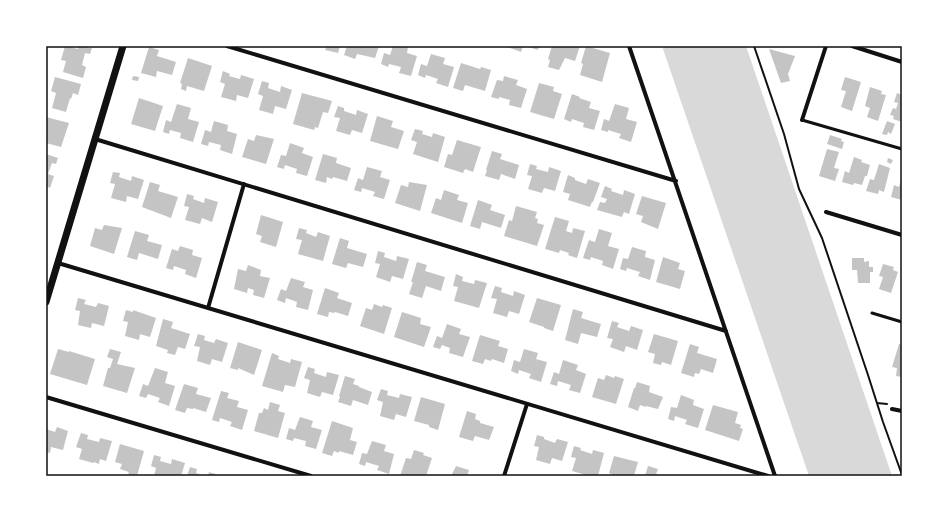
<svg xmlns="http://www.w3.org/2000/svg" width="948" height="522" viewBox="0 0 948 522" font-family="Jost,sans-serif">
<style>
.water{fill:#d9d9d9}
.building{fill:#c4c4c4}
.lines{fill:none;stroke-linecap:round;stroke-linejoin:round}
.path{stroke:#111;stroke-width:2}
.service{stroke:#111;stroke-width:3}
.minor{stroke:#111;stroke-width:4}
.tertiary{stroke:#111;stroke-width:7}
.neatline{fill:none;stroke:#111;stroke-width:1.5}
</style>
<rect width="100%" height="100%" fill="#fff"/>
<path class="water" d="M 662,46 L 746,46 L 892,476 L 809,476 Z"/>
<path class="building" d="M 65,46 L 78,49 L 79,46 L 92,48 L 90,54 L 85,53 L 82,65 L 86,67 L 83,78 L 63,72 L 66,61 L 61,60 Z
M 327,46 L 340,46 L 338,53 L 325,50 Z
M 347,46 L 379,46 L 375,58 L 357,54 L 355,59 L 344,55 Z
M 393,46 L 408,47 L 407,53 L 417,56 L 411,76 L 399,73 L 401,67 L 389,64 L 388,67 L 381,64 L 384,53 L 390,55 Z
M 507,46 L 523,46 L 521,52 L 507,47 Z
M 525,46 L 539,46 L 538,50 Z
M 552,46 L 580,46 L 575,61 L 565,58 L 559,70 L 548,67 L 550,60 L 548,59 Z
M 586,46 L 610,53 L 602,82 L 580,75 L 583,64 L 581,63 Z
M 149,47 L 159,50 L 157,56 L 176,62 L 172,75 L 157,71 L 156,77 L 141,73 Z
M 769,49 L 795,56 L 788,74 L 790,81 L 781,83 Z
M 431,54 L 445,58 L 443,64 L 454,67 L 448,87 L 436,83 L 438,79 L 426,75 L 425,78 L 418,75 L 421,64 L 427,66 Z
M 188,58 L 212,66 L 204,91 L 187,86 L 186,91 L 181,89 L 182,84 L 180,83 Z
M 461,63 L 480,69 L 481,67 L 491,70 L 485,91 L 465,85 L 463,91 L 453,88 Z
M 223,71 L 230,74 L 229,76 L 240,79 L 241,75 L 254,79 L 248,98 L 237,95 L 236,101 L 221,97 L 225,84 L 220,82 Z
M 133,76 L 139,77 L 138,81 L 132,80 Z
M 504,76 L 518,80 L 516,85 L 527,89 L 521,108 L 509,105 L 510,100 L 499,97 L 499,99 L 491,97 L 497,80 L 503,81 Z
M 55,77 L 81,84 L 78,95 L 73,93 L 71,99 L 70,98 L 66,112 L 52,108 L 56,93 L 51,91 Z
M 845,77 L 861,82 L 852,111 L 841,107 L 846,91 L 841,90 Z
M 262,81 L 269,83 L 268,88 L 280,92 L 281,86 L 292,90 L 286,109 L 275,106 L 273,114 L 259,110 L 263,96 L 258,94 Z
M 539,83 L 554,87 L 553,91 L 562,94 L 554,119 L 530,112 Z
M 870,87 L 882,91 L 881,94 L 886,95 L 878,121 L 867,117 L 870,108 L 865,106 Z
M 302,93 L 332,101 L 328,113 L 323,112 L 318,128 L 315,127 L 314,130 L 293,124 Z
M 897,93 L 902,95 L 902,122 L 893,119 L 894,116 L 890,115 L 893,108 L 896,109 L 898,103 L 894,102 Z
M 572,94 L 580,97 L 579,98 L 591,102 L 589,108 L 600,111 L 594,130 L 583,127 L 584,123 L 572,119 L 571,122 L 564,119 Z
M 139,98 L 163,106 L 155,131 L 131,124 Z
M 177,104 L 191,108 L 188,119 L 199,122 L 193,142 L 180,138 L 181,133 L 170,130 L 169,134 L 163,132 L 166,120 L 171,122 Z
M 615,104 L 629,108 L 626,119 L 637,122 L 631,142 L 619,138 L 621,134 L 608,130 L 608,132 L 601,130 L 604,119 L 609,121 Z
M 338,106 L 344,108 L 344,111 L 356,115 L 357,110 L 368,114 L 362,133 L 352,130 L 350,135 L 336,131 L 340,118 L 334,117 Z
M 377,116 L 393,121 L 391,127 L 404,131 L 398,149 L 370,141 Z
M 46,117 L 69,123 L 61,147 L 46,143 Z
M 214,121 L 228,125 L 227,131 L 237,134 L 232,154 L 220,150 L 221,145 L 209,142 L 208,146 L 201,144 L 205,130 L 211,132 Z
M 887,121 L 895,124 L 891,134 L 888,132 L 887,135 L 882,134 Z
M 415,129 L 423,131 L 422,134 L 432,137 L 433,133 L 445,137 L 438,162 L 413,154 L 417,142 L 411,140 Z
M 256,135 L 274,139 L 266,164 L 242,157 L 248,139 L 254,141 Z
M 830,135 L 842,139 L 841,141 L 844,142 L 842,149 L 827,144 Z
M 457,140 L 481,147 L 473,172 L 465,169 L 463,173 L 444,167 L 448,154 L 452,155 Z
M 290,143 L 304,148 L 302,153 L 313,157 L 307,176 L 296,173 L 297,169 L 285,165 L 284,169 L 277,167 L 281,155 L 286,156 Z
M 827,149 L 839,152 L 834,168 L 839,169 L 835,181 L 819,176 Z
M 492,151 L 502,154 L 500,159 L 519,165 L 515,179 L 501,174 L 499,180 L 485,176 L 487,170 L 486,170 Z
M 46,154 L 58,158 L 56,164 L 52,163 L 48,174 L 54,176 L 50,188 L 46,186 Z
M 323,154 L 337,158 L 336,163 L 351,168 L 347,181 L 333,177 L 332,179 L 327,177 L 326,183 L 315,180 Z
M 854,157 L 862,160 L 861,162 L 870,165 L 867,176 L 865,176 L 862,185 L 854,183 L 853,185 L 842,182 L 845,171 L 849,173 Z
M 888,158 L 893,160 L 891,164 L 887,162 Z
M 530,164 L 537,166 L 536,169 L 548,172 L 549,167 L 561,171 L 555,191 L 544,188 L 542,193 L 528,189 L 532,176 L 527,175 Z
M 879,164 L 890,168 L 884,192 L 879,190 L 878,194 L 866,191 L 870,179 L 874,180 Z
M 367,167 L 382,171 L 380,177 L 390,180 L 384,199 L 373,196 L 375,192 L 362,188 L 361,192 L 354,190 L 358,178 L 363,180 Z
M 113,172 L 120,173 L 119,177 L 131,181 L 132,176 L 144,180 L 138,199 L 127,196 L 126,202 L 111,198 L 115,184 L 110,183 Z
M 568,175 L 575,178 L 575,180 L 586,184 L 588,179 L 600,183 L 593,202 L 592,202 L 590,207 L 568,200 L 570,194 L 563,192 Z
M 902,177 L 902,200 L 891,197 L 894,185 L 899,187 Z
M 150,182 L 160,185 L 158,191 L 178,197 L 171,218 L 142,207 Z
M 409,182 L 427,185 L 420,211 L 395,203 L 401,185 L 408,187 Z
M 605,186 L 612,189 L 611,191 L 623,195 L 624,190 L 635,194 L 629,214 L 624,212 L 622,217 L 597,210 L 600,202 L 605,203 L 607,199 L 601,197 Z
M 444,190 L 459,195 L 457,200 L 468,203 L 462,223 L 431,213 L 436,198 L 441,200 Z
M 187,194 L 194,196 L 193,199 L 204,203 L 205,198 L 218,202 L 212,222 L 202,218 L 200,224 L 185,220 L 189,207 L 184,206 Z
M 642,196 L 666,203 L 658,229 L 641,222 L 643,216 L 636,214 Z
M 478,200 L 492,205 L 490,210 L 505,215 L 501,228 L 482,222 L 480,229 L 470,226 Z
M 516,206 L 537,212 L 535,218 L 538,219 L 537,223 L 544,225 L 537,246 L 504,236 L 509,220 L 512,221 Z
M 261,215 L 283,222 L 276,247 L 260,242 L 262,236 L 256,234 Z
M 555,217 L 569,221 L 566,231 L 572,233 L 573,228 L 585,231 L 577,258 L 568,255 L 569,253 L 560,250 L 559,253 L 545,249 Z
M 104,225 L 122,228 L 114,254 L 90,246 L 95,228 L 102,230 Z
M 299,228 L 307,230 L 306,233 L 316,237 L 318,232 L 330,236 L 323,261 L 298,254 L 302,240 L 296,239 Z
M 599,229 L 612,233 L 608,246 L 619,249 L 613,269 L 602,265 L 603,261 L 591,257 L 590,260 L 583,258 L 589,240 L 595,242 Z
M 135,231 L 149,235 L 147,241 L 162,245 L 158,259 L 139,253 L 137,260 L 127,257 Z
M 340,238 L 349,241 L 347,248 L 367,254 L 363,267 L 348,263 L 346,268 L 332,264 Z
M 180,246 L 193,250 L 192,255 L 202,258 L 196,278 L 185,274 L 186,270 L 174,266 L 173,270 L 166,268 L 172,249 L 178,251 Z
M 632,247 L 646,251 L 645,257 L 655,260 L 650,280 L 638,276 L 640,272 L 627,268 L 626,271 L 620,269 L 623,258 L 628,259 Z
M 378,251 L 385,253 L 384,257 L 396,261 L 397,256 L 409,259 L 403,279 L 392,276 L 390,282 L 376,277 L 380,264 L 375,263 Z
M 663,257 L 680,263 L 678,269 L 685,271 L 680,289 L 656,282 Z
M 852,258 L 864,258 L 864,262 L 869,261 L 869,267 L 873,267 L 873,272 L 870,272 L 870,283 L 858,283 L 857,270 L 852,270 Z
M 417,262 L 427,265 L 425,271 L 445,277 L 441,291 L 426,286 L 422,298 L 409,294 L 413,282 L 411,282 Z
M 883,264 L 894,267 L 893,270 L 898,272 L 891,293 L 879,289 L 883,277 L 879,276 Z
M 248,265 L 261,270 L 260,276 L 270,278 L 264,298 L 253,295 L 254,290 L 248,288 L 247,293 L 234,289 L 238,269 L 246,271 Z
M 456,274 L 463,277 L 462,281 L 474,284 L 475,280 L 487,283 L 479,308 L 454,301 L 458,287 L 453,286 Z
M 291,278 L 305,282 L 303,287 L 313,290 L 308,310 L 296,307 L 297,302 L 286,298 L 285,303 L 277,300 L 281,289 L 286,291 Z
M 495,286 L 502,288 L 501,292 L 513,296 L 514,291 L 525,295 L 519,314 L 509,311 L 507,317 L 493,313 L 497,299 L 491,298 Z
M 325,288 L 339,293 L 337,298 L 352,303 L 348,316 L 335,312 L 334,313 L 329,312 L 328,317 L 317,314 Z
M 78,298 L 86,300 L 84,304 L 96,307 L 98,303 L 109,306 L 104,326 L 92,323 L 91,328 L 78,325 L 80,311 L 75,310 Z
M 537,298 L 561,305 L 553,331 L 544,328 L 544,327 L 529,322 Z
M 374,304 L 382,307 L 383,305 L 392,308 L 384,334 L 360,326 L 366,308 L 372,310 Z
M 573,309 L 583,312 L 581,318 L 601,324 L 597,337 L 581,333 L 578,344 L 565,340 Z
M 126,310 L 133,312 L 133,310 L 156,318 L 150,337 L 140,334 L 139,340 L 125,336 L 128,322 L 123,321 Z
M 402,312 L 421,318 L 420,324 L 431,327 L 424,347 L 394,337 Z
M 163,319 L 173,322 L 171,328 L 190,334 L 185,349 L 178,347 L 175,355 L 167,353 L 168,350 L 156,346 Z
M 612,321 L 619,323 L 617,327 L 629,331 L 631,326 L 643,330 L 637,350 L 626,346 L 624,352 L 610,347 L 613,339 L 607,338 Z
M 447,324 L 461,329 L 459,334 L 470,337 L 463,357 L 449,353 L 450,348 L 442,345 L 440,349 L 433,347 L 437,336 L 442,338 Z
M 198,334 L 205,336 L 204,340 L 214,343 L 216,339 L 228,343 L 222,362 L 212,359 L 210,365 L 197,361 L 200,347 L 194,346 Z
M 654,334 L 678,341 L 671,365 L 662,362 L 661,365 L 653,363 L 655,354 L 648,352 Z
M 480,335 L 500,341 L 498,346 L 508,349 L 504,363 L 492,359 L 491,361 L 485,359 L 483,364 L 472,361 Z
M 238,342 L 262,350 L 254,375 L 238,368 L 238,370 L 230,368 Z
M 690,344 L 699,347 L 697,353 L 717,359 L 713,373 L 701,369 L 699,374 L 695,373 L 694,377 L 681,373 Z
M 899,344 L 902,344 L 902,377 L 896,376 L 897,368 L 892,367 Z
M 58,349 L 69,352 L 69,351 L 95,359 L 87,385 L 50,374 Z
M 110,349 L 121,352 L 117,364 L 135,368 L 127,393 L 103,386 L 108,368 L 110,368 L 113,359 L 107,357 Z
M 524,349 L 538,353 L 536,359 L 547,362 L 541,382 L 529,378 L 531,374 L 519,370 L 518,374 L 511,371 L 514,360 L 520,362 Z
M 272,353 L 279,356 L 278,359 L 290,363 L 291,359 L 302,362 L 295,387 L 285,385 L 283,392 L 262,386 Z
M 563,360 L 578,365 L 576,370 L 586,374 L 580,393 L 569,390 L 571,385 L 558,381 L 557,386 L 550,384 L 554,372 L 559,374 Z
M 308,367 L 315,369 L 314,373 L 326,377 L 327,372 L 339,375 L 333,395 L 322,392 L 320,397 L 307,393 L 310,380 L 304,378 Z
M 155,368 L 168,372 L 165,383 L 175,386 L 169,406 L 158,402 L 160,398 L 148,394 L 146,398 L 139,396 L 143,384 L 148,386 Z
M 606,375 L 614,378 L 615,376 L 624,379 L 616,404 L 592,397 L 598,378 L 604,380 Z
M 345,376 L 355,379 L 353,384 L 359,386 L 359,387 L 372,392 L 368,405 L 353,400 L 351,406 L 338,402 L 340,397 L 339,396 Z
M 637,382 L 650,386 L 649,392 L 663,397 L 658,409 L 646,406 L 646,407 L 640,405 L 638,411 L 628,407 L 634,388 L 635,388 Z
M 184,384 L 198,388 L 196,394 L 211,398 L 206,412 L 193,408 L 193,409 L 187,408 L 185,413 L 175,410 Z
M 381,389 L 388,391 L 387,395 L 399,398 L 400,394 L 412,397 L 406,417 L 396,414 L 394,420 L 380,416 L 383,402 L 377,400 Z
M 221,391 L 229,393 L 227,398 L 239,401 L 237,407 L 248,410 L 242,430 L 230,426 L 232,422 L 220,418 L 219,422 L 212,420 Z
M 681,395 L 694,400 L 693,405 L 704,409 L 698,428 L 685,424 L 687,420 L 675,416 L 674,421 L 668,419 L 671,407 L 677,408 Z
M 421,397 L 445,404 L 438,430 L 429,427 L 429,425 L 414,421 Z
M 270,402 L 280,405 L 278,411 L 285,413 L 278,438 L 254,431 L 259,413 L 262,413 L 264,408 L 268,410 Z
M 713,405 L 738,412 L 735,423 L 741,425 L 740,428 L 743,429 L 739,441 L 705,430 Z
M 467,411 L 476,414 L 475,419 L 480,421 L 480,423 L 494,427 L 489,440 L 475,436 L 473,441 L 459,437 Z
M 300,417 L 313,421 L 311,427 L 322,430 L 316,449 L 305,446 L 306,441 L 294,438 L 293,441 L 286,439 L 289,428 L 295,430 Z
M 332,421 L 353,428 L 350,440 L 357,442 L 353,455 L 339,451 L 339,453 L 334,451 L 332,456 L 322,453 Z
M 57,427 L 68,431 L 63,450 L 51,447 L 50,453 L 46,452 L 46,429 L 55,432 Z
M 81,433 L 88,435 L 87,439 L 99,442 L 100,438 L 112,441 L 106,461 L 100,459 L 99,464 L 94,462 L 93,463 L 79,459 L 82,449 L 76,447 Z
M 537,435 L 544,437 L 544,439 L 555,443 L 557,439 L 568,442 L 562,461 L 552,458 L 550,464 L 536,460 L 539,447 L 534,446 Z
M 372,441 L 386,445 L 384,451 L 394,454 L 389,474 L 377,470 L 379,466 L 366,462 L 365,466 L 359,464 L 362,453 L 367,454 Z
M 120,444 L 144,451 L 137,476 L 128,474 L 129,472 L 120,469 L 122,464 L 115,462 Z
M 574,446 L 581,448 L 580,450 L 592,454 L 593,450 L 604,453 L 598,476 L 590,476 L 572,471 L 576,458 L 571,457 Z
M 414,450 L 424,453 L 423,455 L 432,458 L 426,476 L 400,476 L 406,458 L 411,459 Z
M 154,455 L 161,457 L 160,461 L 171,464 L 172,459 L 185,463 L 181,476 L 154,476 L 156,468 L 151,466 Z
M 614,456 L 638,462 L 634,476 L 615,476 L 609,473 Z
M 456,466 L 469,470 L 467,476 L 451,476 Z
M 648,466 L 658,469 L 656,474 L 663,476 L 645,476 Z
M 190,467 L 197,469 L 196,473 L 205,476 L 187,476 Z
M 209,472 L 222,476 L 208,476 Z"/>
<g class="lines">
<path class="path" d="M 754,46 L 784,134 L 799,189 L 822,238 L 868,375 L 883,422 L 902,475
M 877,403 L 887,404"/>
<path class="service" d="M 802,120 L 902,149
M 872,313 L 902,322"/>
<path class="minor" d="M 227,46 L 676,181
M 629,46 L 775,476
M 852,46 L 902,62
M 802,120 L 826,46
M 95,139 L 726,331
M 826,212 L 902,235
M 58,263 L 768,476
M 208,308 L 244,184
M 46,397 L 311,476
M 892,409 L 902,411
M 504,476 L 527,404"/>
<path class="tertiary" d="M 46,302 L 123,46"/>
</g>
<rect width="948" height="522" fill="none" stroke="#ffffff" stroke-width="94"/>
<rect x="47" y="47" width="854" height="428" class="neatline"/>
</svg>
